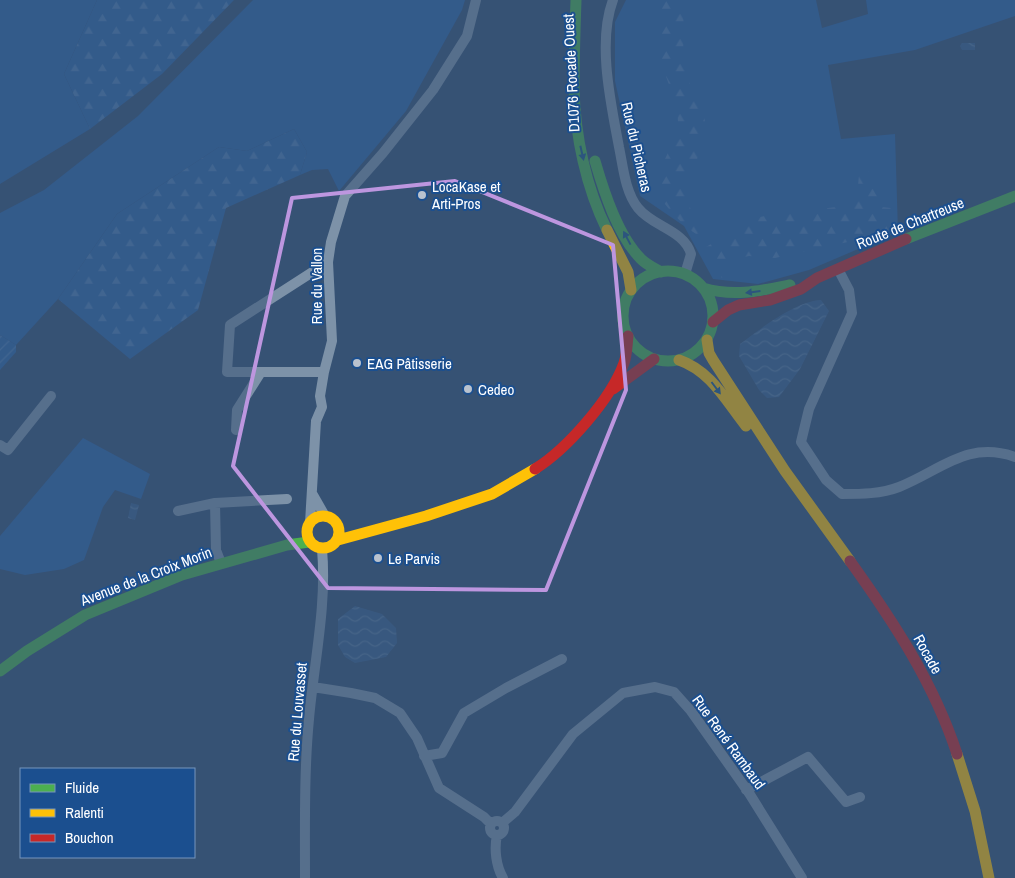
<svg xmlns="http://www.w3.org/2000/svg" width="1015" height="878" viewBox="0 0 1015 878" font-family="'Archivo Narrow',sans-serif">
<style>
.grass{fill:#2f66a5}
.forest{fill:url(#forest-firs)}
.garden{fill:url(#garden-furrows)}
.water{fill:url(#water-waves)}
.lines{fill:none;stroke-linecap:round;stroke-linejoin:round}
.street{stroke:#7d92a8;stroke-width:10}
.fast{stroke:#4caf50;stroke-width:11}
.slow{stroke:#ffc107;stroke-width:11}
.jam{stroke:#c62828;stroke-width:11}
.oneway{fill:#205989}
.marked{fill:none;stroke:#bd96df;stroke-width:4;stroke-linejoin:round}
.poi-dot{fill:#b9c2ce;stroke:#1b4f8f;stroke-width:2}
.labels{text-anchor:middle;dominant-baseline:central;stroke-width:4;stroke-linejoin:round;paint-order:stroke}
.street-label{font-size:15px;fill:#fff;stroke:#1b4f8f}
.poi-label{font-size:15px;fill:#fff;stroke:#1b4f8f;text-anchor:start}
</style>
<defs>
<pattern id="forest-firs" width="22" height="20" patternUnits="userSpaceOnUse" patternTransform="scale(1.25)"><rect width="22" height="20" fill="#2f66a5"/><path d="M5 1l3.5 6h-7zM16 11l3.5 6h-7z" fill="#4e7db2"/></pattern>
<pattern id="garden-furrows" width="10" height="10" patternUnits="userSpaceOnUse" patternTransform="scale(1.25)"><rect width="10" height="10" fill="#2f66a5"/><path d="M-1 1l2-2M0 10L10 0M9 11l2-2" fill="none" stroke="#4e7db2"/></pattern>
<pattern id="water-waves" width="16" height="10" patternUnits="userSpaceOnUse" patternTransform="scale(1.25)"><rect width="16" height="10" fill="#3b618d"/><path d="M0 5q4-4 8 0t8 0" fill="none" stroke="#58799e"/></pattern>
</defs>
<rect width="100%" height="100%" fill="#365274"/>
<path class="grass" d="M 0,0 L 97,0 L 64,74 L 90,129 L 0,184 Z
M 253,0 L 465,0 L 462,10 L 406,111 L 339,191 L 328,169 L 312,170 L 300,175 L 307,152 L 294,129 L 247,151 L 219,147 L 117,214 L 58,299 L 16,345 L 0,335 L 0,213 L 44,190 L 138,116 Z
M 626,0 L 816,0 L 822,28 L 868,14 L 866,0 L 1015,0 L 1015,16 L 915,50 L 828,65 L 841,139 L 895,134 L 898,232 L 809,270 L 758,284 L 713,279 L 684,226 L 640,196 L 615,81 L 615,22 Z
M 83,438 L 150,474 L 141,499 L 115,490 L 103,507 L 84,560 L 64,569 L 25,575 L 0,569 L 0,536 Z"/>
<path class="forest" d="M 97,0 L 234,0 L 162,74 L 90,129 L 64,74 Z
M 661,0 L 681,0 C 687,24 680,49 686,72 C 691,91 703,107 706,126 C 708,141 698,156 692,170 C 688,182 687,198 691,211 C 693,219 699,223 701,231 L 699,236 C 681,225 667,207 654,190 C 656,168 678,143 678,121 C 677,97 664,77 659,54 C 654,35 657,19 661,0 Z
M 294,129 L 307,152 L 300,175 L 226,208 L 198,310 L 130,359 L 58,299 L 117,214 L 219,147 L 247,151 Z
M 864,169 C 867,171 872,173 875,175 C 882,184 876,197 881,207 L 891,208 L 895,212 L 895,224 L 890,230 L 875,236 L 775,258 L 749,256 L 731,260 L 728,280 L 713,274 L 706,247 L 725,236 L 741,236 L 744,226 L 759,217 L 783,213 L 837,207 L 857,198 L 859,174 Z"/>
<path class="garden" d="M 0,335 L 16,345 L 16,352 L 0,370 Z"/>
<path class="water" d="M 962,43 L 975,43 L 975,50 L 962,50 L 960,46 Z
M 821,300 L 829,311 L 800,369 L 779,397 L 767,398 L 759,390 L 739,356 L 740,344 C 760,329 796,301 821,300 Z
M 131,503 L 139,505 L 135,520 L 128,518 Z
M 355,606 L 382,614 L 396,628 L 397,643 L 386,657 L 355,663 L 345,657 L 338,645 L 338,619 Z"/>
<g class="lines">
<path class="street" d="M 613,0 C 597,42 611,104 619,147 C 623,166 625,192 638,208 C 653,227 684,230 691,254 L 685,274
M 838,269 L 849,290 L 852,313 L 809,409 L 801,442 L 826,480 L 842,494 C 861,494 881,494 899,487 C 940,471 967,440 1015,457
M 324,372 L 227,372 L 230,325 L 328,262
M 236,430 L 237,410 L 261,372
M 0,445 L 8,450 L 51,396
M 313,495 L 325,516
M 215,503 L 216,550 L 221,563
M 178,511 L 215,503 L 287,499
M 310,523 L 316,421 L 322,407 L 320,396 L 324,372 L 332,341 L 328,262 L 331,242 L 345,196 L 383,153 L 433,90 L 467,36 L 476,0
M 313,687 L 351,693 L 375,698 L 400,713 L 417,738 L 439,788 L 484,817 L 491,824
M 424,756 L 442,753 L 464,713 L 506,688 L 562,659
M 746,790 L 808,757 L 846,802 L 860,797
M490 828a7 7 0 1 1 14 0a7 7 0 1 1-14 0Z
M 502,823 L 515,812 L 573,734 L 623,693 L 655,687 L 674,692 L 691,711 L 749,793 L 802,878
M 497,835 C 494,849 496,866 503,878
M 305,878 C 305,825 304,771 309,719 C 314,662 327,606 322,549"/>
<path class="fast" d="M 576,0 C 575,29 574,59 574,88 C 575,136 586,187 607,230
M 595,161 C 604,192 618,236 641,259 C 647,265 654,268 661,272
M 906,239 L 1015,196
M623 316a45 45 0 1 1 90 0a45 45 0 1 1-90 0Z
M 703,288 C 733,297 760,291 790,285
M 0,671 L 27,651 L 85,615 L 182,575 L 287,545 L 309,542"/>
<path class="slow" d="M 607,230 L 628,272 L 631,290
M 707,340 L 709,353 L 713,360 L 785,471 L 850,561
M 679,360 C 711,371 726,401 746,426
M307 532a16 16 0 1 1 32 0a16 16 0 1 1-32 0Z
M 338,540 L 426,516 L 492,494 L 535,469
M 957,754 L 975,811 L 989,878"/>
<path class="jam" d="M 713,322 L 728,310 L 739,305 L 770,300 L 801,289 L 817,278 L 906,239
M 613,389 L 654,359
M 535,469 C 567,449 611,399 624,363 C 627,355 627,344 628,336
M 850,561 C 893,621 934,683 957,754"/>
</g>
<defs><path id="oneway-solid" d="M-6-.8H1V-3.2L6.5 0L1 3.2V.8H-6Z" transform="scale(1.25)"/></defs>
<g class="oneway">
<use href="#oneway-solid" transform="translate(582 153) rotate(77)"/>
<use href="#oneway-solid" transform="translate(627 238) rotate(-118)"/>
<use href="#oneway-solid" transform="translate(753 292) rotate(173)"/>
<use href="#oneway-solid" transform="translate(716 388) rotate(53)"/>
</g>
<path d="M0 0H1015V878H0ZM 455,181 L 613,245 L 626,390 L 546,590 L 328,588 L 233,466 L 292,198 Z" fill="#365274" fill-opacity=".55" fill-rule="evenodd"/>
<path class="marked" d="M 455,181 L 613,245 L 626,390 L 546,590 L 328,588 L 233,466 L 292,198 Z"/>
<g class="poi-dot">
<circle cx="422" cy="195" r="5"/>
<circle cx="357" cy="363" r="5"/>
<circle cx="468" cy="389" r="5"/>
<circle cx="378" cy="558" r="5"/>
</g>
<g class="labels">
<g class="street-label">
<text transform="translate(571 73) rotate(-93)">D1076 Rocade Ouest</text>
<text transform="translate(637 147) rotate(77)">Rue du Picheras</text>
<text transform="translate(910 223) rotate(-22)">Route de Chartreuse</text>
<text transform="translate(316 286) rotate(-90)">Rue du Vallon</text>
<text transform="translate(146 576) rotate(-21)">Avenue de la Croix Morin</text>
<text transform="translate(928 654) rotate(61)">Rocade</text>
<text transform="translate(297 712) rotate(-85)">Rue du Louvasset</text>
<text transform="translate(729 742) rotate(54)">Rue René Rambaud</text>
</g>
<g class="poi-label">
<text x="432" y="186">LocaKase et<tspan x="432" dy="17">Arti-Pros</tspan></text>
<text x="367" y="363">EAG Pâtisserie</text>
<text x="478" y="389">Cedeo</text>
<text x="388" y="558">Le Parvis</text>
</g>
</g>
<rect x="20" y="768" width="175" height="90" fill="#1b4f8f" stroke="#7695bc"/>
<rect x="30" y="784" width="25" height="8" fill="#4caf50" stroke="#7695bc"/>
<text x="65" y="793" font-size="15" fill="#ffffff">Fluide</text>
<rect x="30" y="809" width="25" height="8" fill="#ffc107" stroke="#7695bc"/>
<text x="65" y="818" font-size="15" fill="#ffffff">Ralenti</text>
<rect x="30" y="834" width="25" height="8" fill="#c62828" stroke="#7695bc"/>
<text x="65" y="843" font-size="15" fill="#ffffff">Bouchon</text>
</svg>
